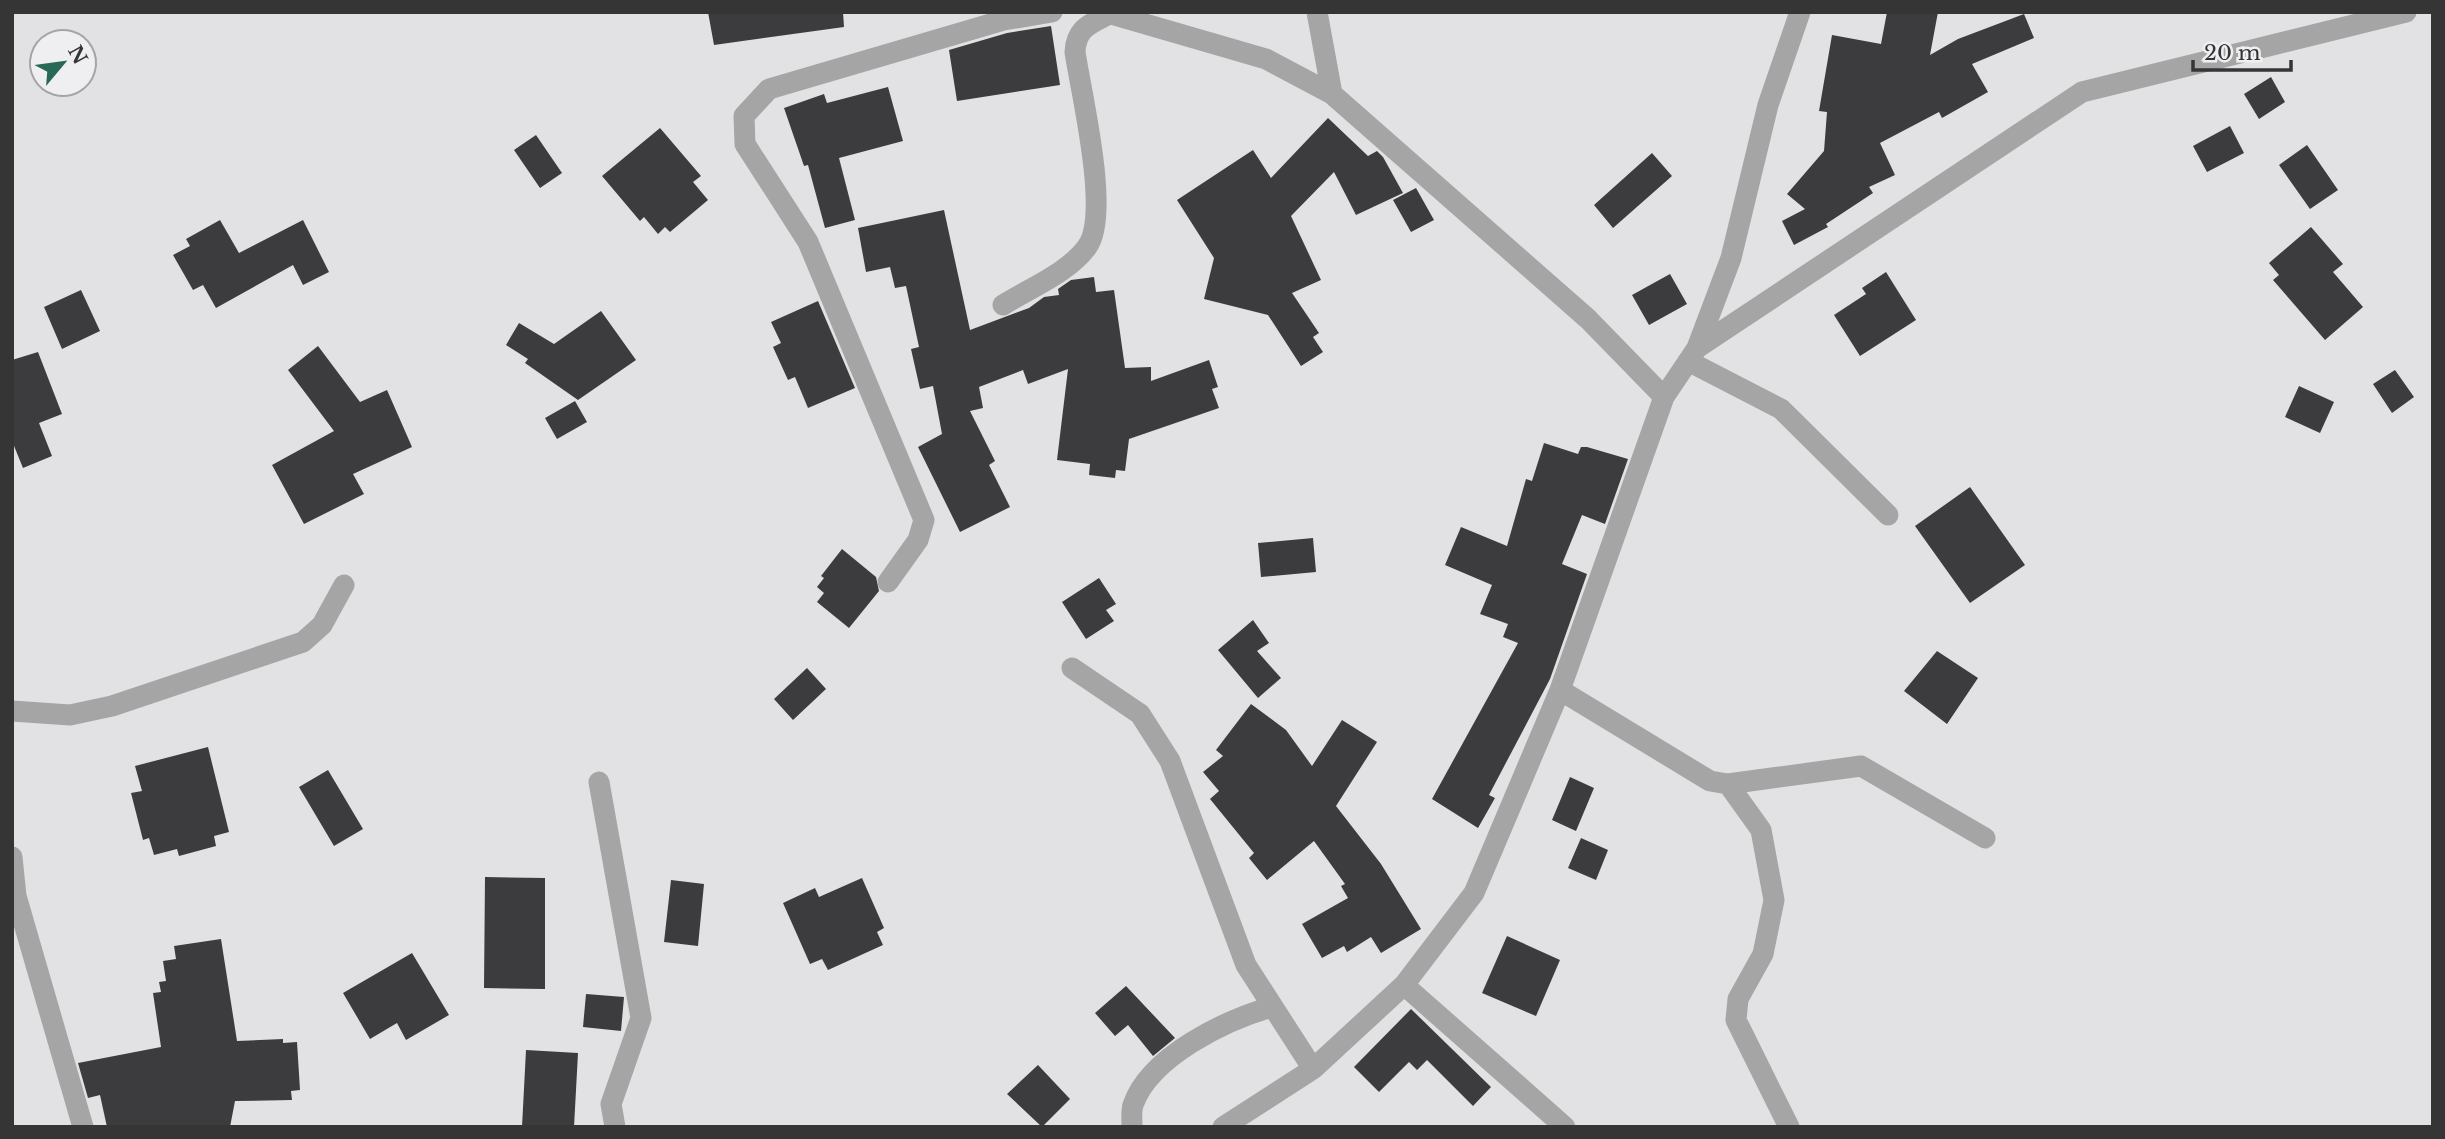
<svg xmlns="http://www.w3.org/2000/svg" width="2445" height="1139" viewBox="0 0 2445 1139" font-family="'Libre Baskerville',serif">
<style>
.building{fill:#3c3b3d}
.lines{fill:none;stroke-linecap:round;stroke-linejoin:round}
.street{stroke:#a6a5a5;stroke-width:21}
</style>
<rect width="100%" height="100%" fill="#e2e2e4"/>
<path class="building" d="M 708,12 L 843,12 L 844,27 L 714,45 Z
M 1887,12 L 1938,12 L 1930,55 L 1958,39 L 2024,14 L 2034,38 L 1972,64 L 1988,92 L 1942,118 L 1939,112 L 1880,143 L 1895,175 L 1869,187 L 1873,193 L 1826,224 L 1828,227 L 1794,245 L 1782,221 L 1805,209 L 1787,194 L 1824,151 L 1827,112 L 1819,111 L 1832,35 L 1881,44 Z
M 1051,26 L 1060,85 L 957,101 L 949,50 L 1007,33 Z
M 2271,77 L 2285,102 L 2259,119 L 2244,94 Z
M 888,87 L 903,141 L 839,158 L 855,220 L 825,228 L 808,165 L 804,166 L 784,108 L 824,94 L 827,103 Z
M 1328,118 L 1368,156 L 1377,151 L 1383,157 L 1403,193 L 1356,215 L 1334,172 L 1291,216 L 1321,280 L 1292,293 L 1319,333 L 1313,337 L 1323,352 L 1301,366 L 1268,315 L 1204,299 L 1214,258 L 1177,200 L 1253,150 L 1271,178 Z
M 2230,126 L 2244,153 L 2207,172 L 2193,146 Z
M 660,128 L 701,176 L 693,182 L 708,200 L 670,232 L 665,227 L 658,234 L 644,217 L 640,221 L 602,176 Z
M 536,135 L 562,173 L 540,188 L 514,150 Z
M 2307,145 L 2338,190 L 2310,209 L 2279,165 Z
M 1652,153 L 1672,176 L 1613,228 L 1594,205 Z
M 1416,188 L 1434,220 L 1411,232 L 1393,200 Z
M 944,210 L 970,330 L 1029,308 L 1044,297 L 1059,295 L 1058,289 L 1071,280 L 1094,277 L 1096,292 L 1114,290 L 1125,368 L 1151,367 L 1151,381 L 1209,360 L 1218,387 L 1212,389 L 1219,408 L 1129,439 L 1125,471 L 1116,470 L 1115,478 L 1089,475 L 1090,464 L 1057,460 L 1068,369 L 1028,384 L 1023,370 L 979,387 L 983,408 L 970,411 L 995,461 L 989,465 L 1010,507 L 960,532 L 918,447 L 942,434 L 933,386 L 920,389 L 911,349 L 919,347 L 906,286 L 895,288 L 890,267 L 866,272 L 858,228 Z
M 220,220 L 239,253 L 303,220 L 329,272 L 303,285 L 293,265 L 216,308 L 203,285 L 193,290 L 173,255 L 190,246 L 186,239 Z
M 2311,227 L 2343,264 L 2333,272 L 2363,307 L 2325,340 L 2273,280 L 2279,275 L 2269,263 Z
M 1886,272 L 1916,320 L 1860,356 L 1834,315 L 1866,294 L 1862,288 Z
M 1670,274 L 1687,304 L 1649,325 L 1632,295 Z
M 81,290 L 100,331 L 62,349 L 44,307 Z
M 818,301 L 855,388 L 808,408 L 795,377 L 788,380 L 773,347 L 781,343 L 771,322 Z
M 601,311 L 636,360 L 578,400 L 525,363 L 528,359 L 506,345 L 519,323 L 554,344 Z
M 318,346 L 360,402 L 387,390 L 412,447 L 353,474 L 364,494 L 304,524 L 272,465 L 334,431 L 288,370 Z
M 38,352 L 62,414 L 39,423 L 52,456 L 23,468 L 12,441 L 12,360 Z
M 2395,370 L 2414,397 L 2392,413 L 2373,384 Z
M 2299,386 L 2334,402 L 2320,433 L 2285,417 Z
M 575,401 L 587,422 L 557,439 L 545,418 Z
M 1544,443 L 1578,454 L 1581,447 L 1587,447 L 1628,459 L 1605,524 L 1582,515 L 1562,564 L 1587,574 L 1550,679 L 1489,795 L 1495,798 L 1478,828 L 1432,799 L 1518,643 L 1503,637 L 1508,624 L 1480,614 L 1492,585 L 1445,565 L 1461,527 L 1507,546 L 1526,479 L 1532,481 Z
M 1970,487 L 2025,565 L 1970,603 L 1915,526 Z
M 1313,538 L 1316,572 L 1261,577 L 1258,543 Z
M 842,549 L 876,577 L 879,591 L 849,628 L 817,602 L 824,593 L 817,587 L 824,578 L 821,576 Z
M 1099,578 L 1116,604 L 1106,610 L 1114,621 L 1086,639 L 1062,602 Z
M 1253,620 L 1269,643 L 1257,651 L 1281,678 L 1258,698 L 1218,650 Z
M 1937,651 L 1978,678 L 1947,724 L 1904,691 Z
M 807,668 L 826,689 L 793,720 L 774,699 Z
M 1251,704 L 1286,730 L 1312,766 L 1342,720 L 1377,742 L 1336,806 L 1381,864 L 1421,929 L 1381,953 L 1371,937 L 1347,952 L 1344,946 L 1322,958 L 1302,924 L 1348,898 L 1341,886 L 1345,884 L 1314,841 L 1267,880 L 1249,858 L 1254,853 L 1210,799 L 1219,791 L 1203,772 L 1223,756 L 1216,750 Z
M 208,747 L 229,832 L 214,836 L 216,846 L 179,856 L 177,849 L 154,855 L 149,838 L 143,840 L 131,793 L 142,791 L 135,766 Z
M 328,770 L 363,829 L 334,846 L 299,787 Z
M 1570,777 L 1594,788 L 1576,831 L 1552,820 Z
M 1581,838 L 1608,850 L 1596,880 L 1568,868 Z
M 485,877 L 545,878 L 545,989 L 484,988 Z
M 862,878 L 884,928 L 877,932 L 883,945 L 828,970 L 822,959 L 810,964 L 783,903 L 815,888 L 819,897 Z
M 671,880 L 704,884 L 698,946 L 664,942 Z
M 1507,936 L 1560,960 L 1536,1016 L 1482,993 Z
M 221,939 L 237,1041 L 283,1039 L 283,1043 L 297,1042 L 300,1090 L 291,1091 L 292,1100 L 235,1101 L 230,1127 L 107,1127 L 100,1095 L 88,1098 L 78,1063 L 161,1047 L 153,993 L 161,992 L 159,982 L 166,981 L 163,961 L 176,959 L 174,946 Z
M 412,953 L 449,1015 L 406,1040 L 397,1023 L 370,1039 L 343,993 Z
M 1126,986 L 1175,1038 L 1153,1056 L 1128,1025 L 1115,1036 L 1095,1013 Z
M 586,994 L 624,997 L 621,1031 L 583,1027 Z
M 1411,1009 L 1491,1087 L 1473,1106 L 1427,1060 L 1417,1070 L 1409,1062 L 1379,1092 L 1354,1067 Z
M 526,1050 L 578,1053 L 574,1127 L 522,1127 Z
M 1038,1065 L 1070,1099 L 1042,1127 L 1007,1094 Z"/>
<g class="lines">
<path class="street" d="M 1104,12 L 1266,59 L 1332,94 L 1588,319 L 1664,397
M 1317,12 L 1332,94
M 1003,305 C 1030,288 1068,273 1087,247 C 1111,215 1081,93 1075,52 C 1076,28 1090,24 1109,14
M 1697,348 L 1731,258 L 1768,105 L 1800,12
M 1688,361 L 1781,409 L 1888,515
M 888,582 L 918,540 L 924,520 L 808,242 L 745,144 L 744,116 L 769,89 L 1004,20 L 1052,12
M 1072,668 L 1140,714 L 1170,761 L 1246,965 L 1313,1069
M 1560,690 L 1710,781 L 1728,784 L 1861,766 L 1985,838
M 12,711 L 70,715 L 112,706 L 303,642 L 322,625 L 344,585
M 599,782 L 641,1018 L 611,1104 L 615,1127
M 1728,784 L 1761,830 L 1774,900 L 1763,954 L 1738,999 L 1736,1020 L 1789,1127
M 12,857 L 16,896 L 83,1127
M 1404,985 L 1565,1127
M 1132,1127 C 1132,1120 1131,1111 1133,1105 C 1150,1056 1226,1020 1271,1007
M 1223,1127 L 1313,1069 L 1404,985 L 1474,893 L 1560,690 L 1664,397 L 1697,348 L 2082,92 L 2406,12"/>
</g>
<rect width="2445" height="1139" fill="none" stroke="#353536" stroke-width="28"/>
<g transform="translate(63 63) rotate(61)"><circle r="33" fill="#efeff1" stroke="#a5a5a6" stroke-width="2"/>
<path d="M0-5L12 26L0 18L-12 26Z" fill="#276856"/>
<text y="-10" font-size="19" font-weight="bold" text-anchor="middle" fill="#353536">N</text>
</g>
<path d="M2193 60v10h98v-10" fill="none" stroke="#353536" stroke-width="3.5"/>
<text x="2204" y="60" font-size="21" fill="#353536" stroke="#efeff1" stroke-width="5" paint-order="stroke">20 m</text>
</svg>
